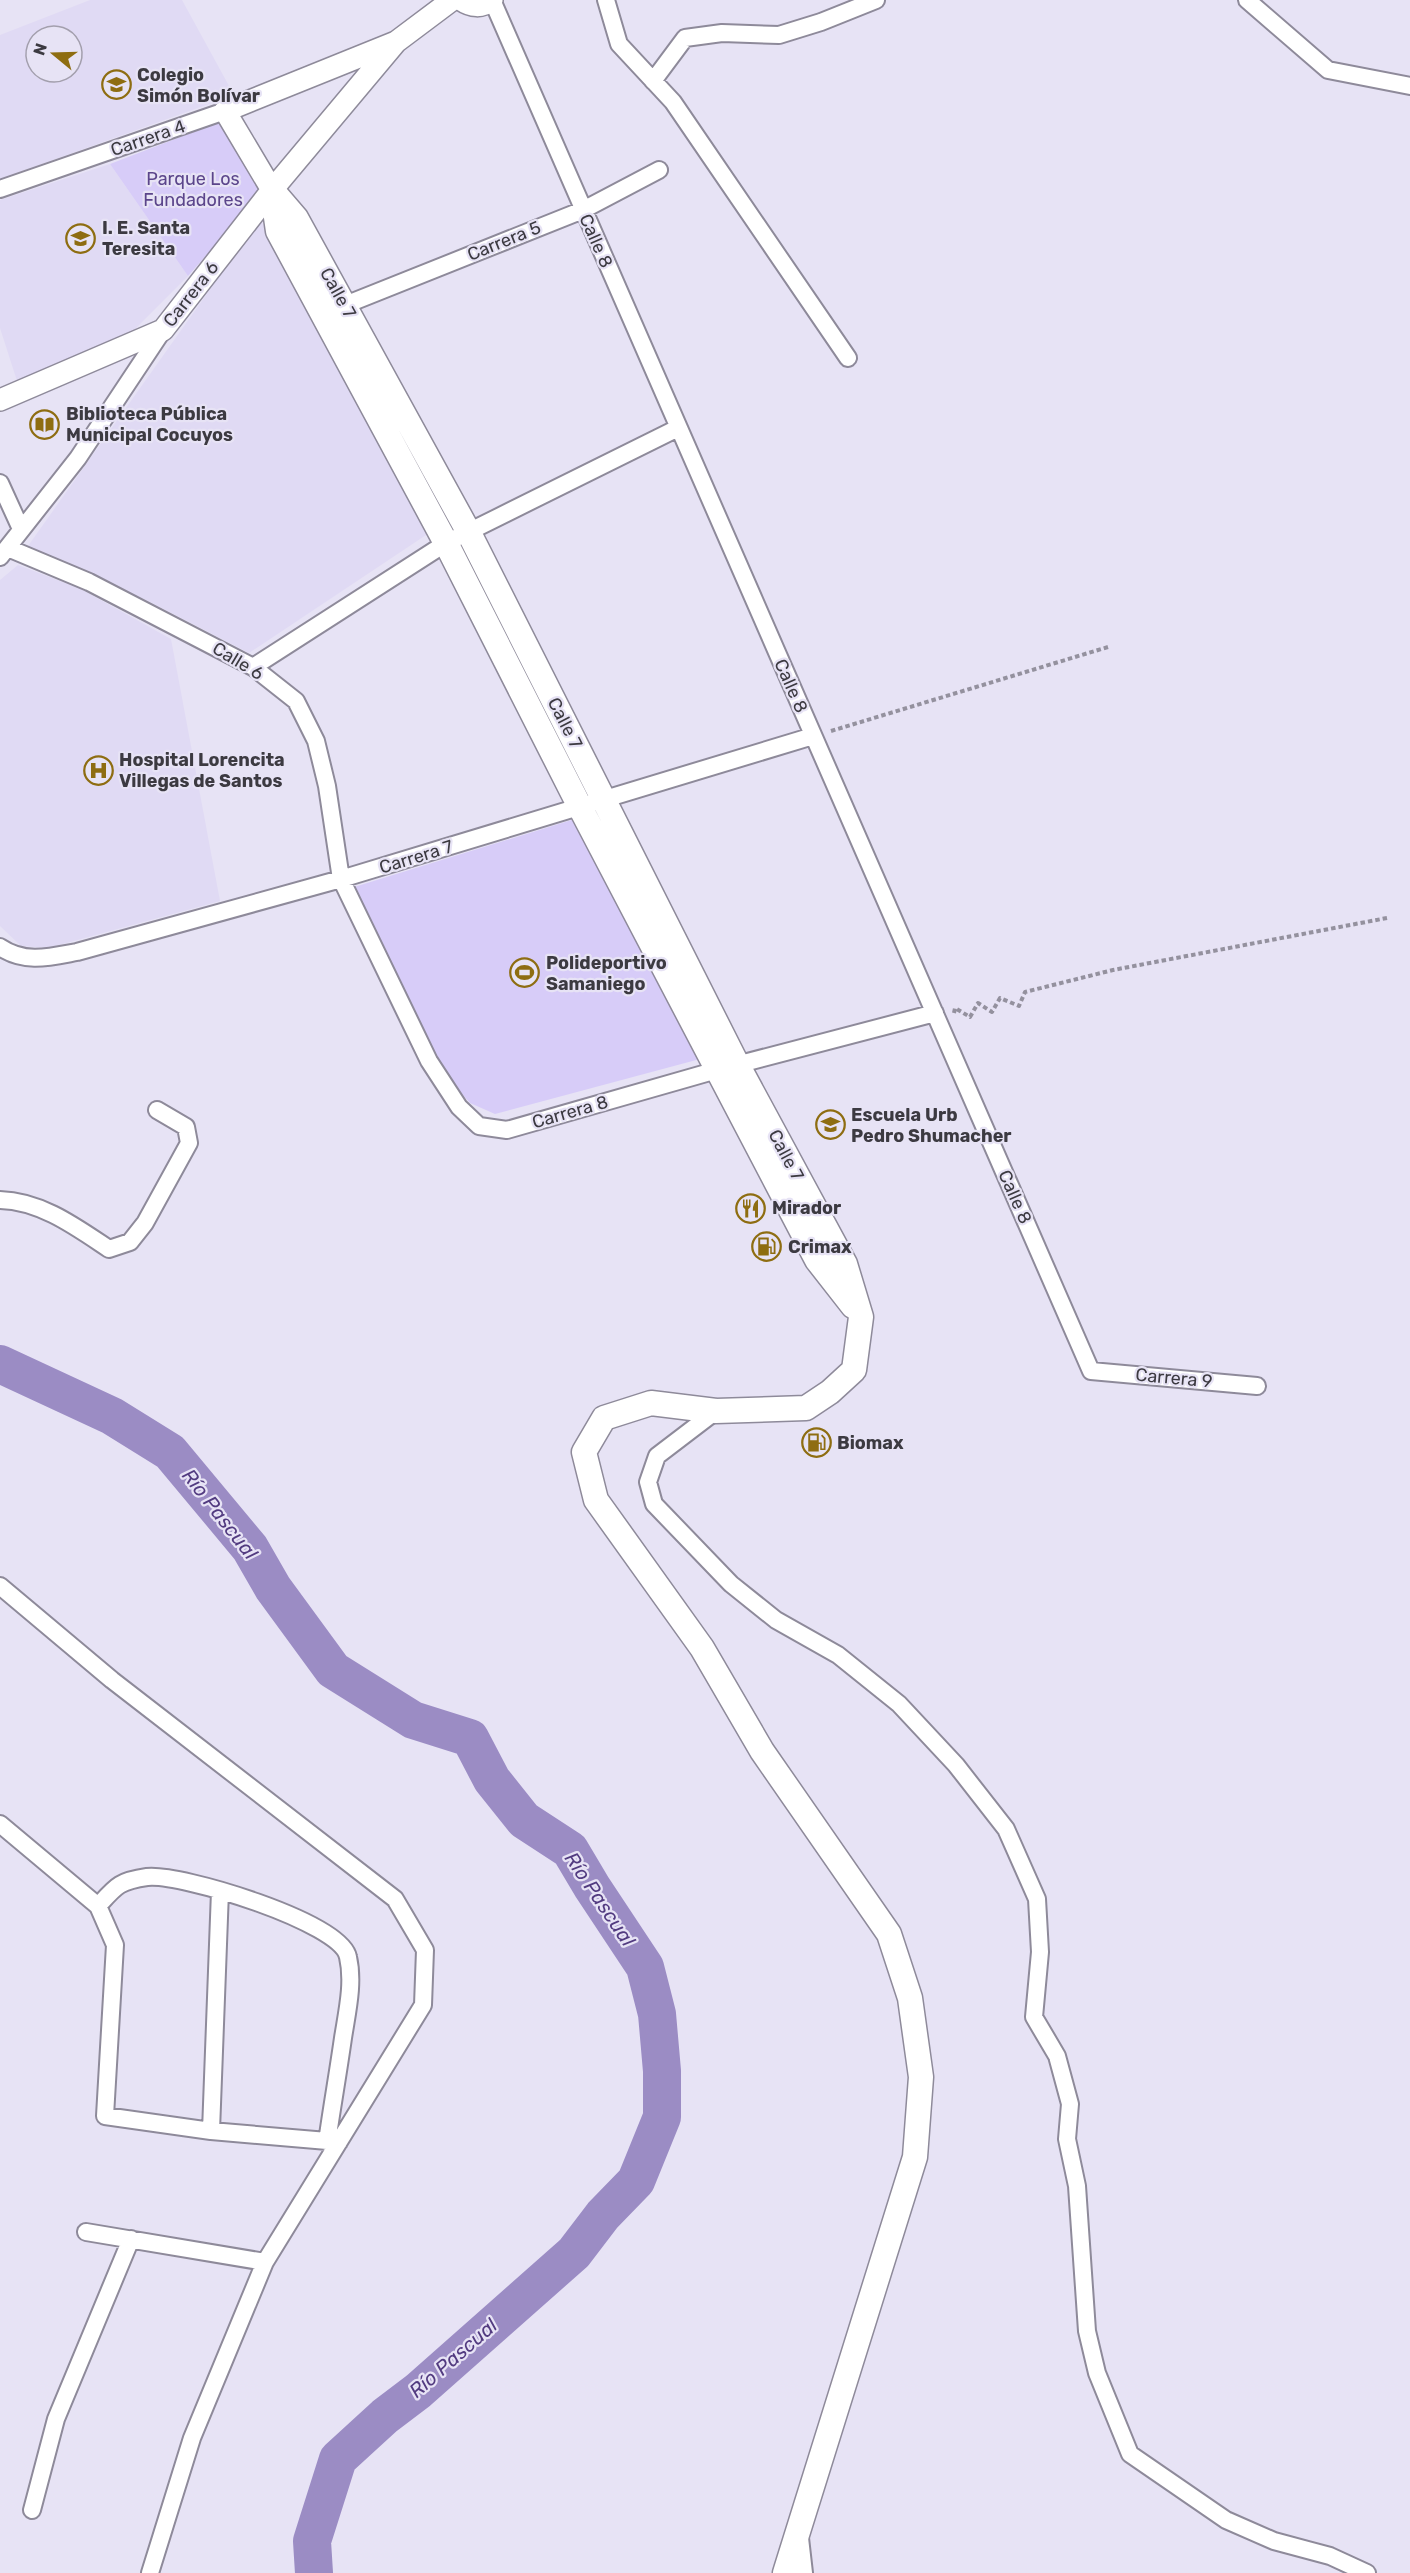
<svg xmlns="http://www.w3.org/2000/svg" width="1410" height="2573" viewBox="0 0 1410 2573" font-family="Rubik,sans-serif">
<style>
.built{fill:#e0daf4;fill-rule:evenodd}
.green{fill:#d7ccf8}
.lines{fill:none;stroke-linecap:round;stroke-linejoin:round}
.river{stroke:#9b8cc4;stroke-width:38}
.minor-casing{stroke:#8e8a9a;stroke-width:20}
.tertiary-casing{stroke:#8e8a9a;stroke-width:24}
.secondary-casing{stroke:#8e8a9a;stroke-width:27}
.path{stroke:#94919e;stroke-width:4;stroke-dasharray:4.5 3;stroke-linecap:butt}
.minor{stroke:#fff;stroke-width:16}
.tertiary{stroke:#fff;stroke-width:21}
.secondary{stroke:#fff;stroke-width:24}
.labels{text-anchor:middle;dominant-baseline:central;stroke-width:4.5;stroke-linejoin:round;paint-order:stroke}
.poi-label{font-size:18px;font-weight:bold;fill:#3c3a41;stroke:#e7e3f5;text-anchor:start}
.street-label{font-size:18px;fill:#3c3a41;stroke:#e7e3f5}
.park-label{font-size:18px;fill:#5b458b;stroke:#e7e3f5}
.water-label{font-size:20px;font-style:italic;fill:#523b80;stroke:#e7e3f5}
</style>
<rect width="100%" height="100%" fill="#e7e3f5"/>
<path class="built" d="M 90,0 L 182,0 L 234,95 L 0,179 L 0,35 ZM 36,36 L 72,36 L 72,72 L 36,72 Z
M 110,164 L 188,276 L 125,339 L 18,384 L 0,328 L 0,200 Z
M 260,219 L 432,531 L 249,653 L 148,601 L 28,546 Z
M 18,565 L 81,589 L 171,639 L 220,901 L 48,948 L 21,946 L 0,926 L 0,580 Z"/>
<path class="green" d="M 222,121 L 262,192 L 188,276 L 110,164 Z
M 575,819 L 700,1059 L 495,1114 L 470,1103 L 449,1079 L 351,888 Z"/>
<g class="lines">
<path class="river" d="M 0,1364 L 112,1416 L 170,1452 L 250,1548 L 273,1588 L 333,1670 L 413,1720 L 470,1738 L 492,1780 L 524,1820 L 570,1850 L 592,1887 L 645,1967 L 657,2014 L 662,2071 L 662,2117 L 636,2181 L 603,2215 L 574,2253 L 418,2391 L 385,2416 L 338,2459 L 312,2541 L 314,2573"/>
<defs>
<path id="minor" d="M 492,0 L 1091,1371 L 1257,1386
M 606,0 L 619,44 L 673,102 L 848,358
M 1247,0 L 1328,70 L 1410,86
M 653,81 L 685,38 L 722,33 L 779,35 L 821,22 L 876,0
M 0,189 L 225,111
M 345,305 L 583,210 L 659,170
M 0,483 L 21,529
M 8,548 L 89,582 L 253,667 L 296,701 L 316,741 L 327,786 L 341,879 L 429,1061 L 459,1107 L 479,1126 L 507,1130 L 717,1070 L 935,1013
M 0,557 L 78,458 L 163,330
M 253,667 L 446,543 L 678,428
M 0,947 C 25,964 50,957 77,952 L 341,879 L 813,736
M 0,1200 C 41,1201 76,1227 109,1249 L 130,1242 L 145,1223 L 189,1143 L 186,1127 L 157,1110
M 716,1411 L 657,1456 L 648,1482 L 654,1504 L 731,1584 L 776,1620 L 838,1655 L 899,1704 L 956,1765 L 1006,1829 L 1037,1899 L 1040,1952 L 1034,2017 L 1057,2056 L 1070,2104 L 1067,2139 L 1077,2186 L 1087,2331 L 1097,2373 L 1130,2454 L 1226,2520 L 1274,2541 L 1330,2556 L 1367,2573
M 0,1586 L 112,1680 L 395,1899 L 425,1950 L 423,2005 L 265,2262 L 192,2438 L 150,2573
M 0,1824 L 98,1906 L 115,1945 L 105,2116 L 211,2131 L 339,2142
M 98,1906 C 116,1886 119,1881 147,1877 C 180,1873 341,1922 348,1957 C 354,1983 347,2012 343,2038 C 338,2073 332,2107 327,2142
M 211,2131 L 220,1891
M 86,2232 L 265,2262
M 32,2510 L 56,2419 L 131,2239
M 800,2538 L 804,2573"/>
<path id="tertiary" d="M 461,0 C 471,7 482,8 492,0
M 272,190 L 225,111 L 396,42 L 452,0
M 0,400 L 163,330 L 272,190 L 396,42"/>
<path id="secondary" d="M 272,190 L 296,218 L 468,531 L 737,1064 L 845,1264 L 861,1317 L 854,1370 L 830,1392 L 806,1408 L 716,1411 L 651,1403 L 604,1418 L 584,1452 L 596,1500 L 702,1648 L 762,1751 L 889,1934 L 910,1998 L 921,2077 L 915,2157 L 785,2573
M 272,190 L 278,231 L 446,543 L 580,807 L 817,1260 L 853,1306"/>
</defs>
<use href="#minor" class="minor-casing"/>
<use href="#tertiary" class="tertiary-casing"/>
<use href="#secondary" class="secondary-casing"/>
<path class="path" d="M 831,731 L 1108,647
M 954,1013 L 955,1008 L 970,1017 L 978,1003 L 992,1012 L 1000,998 L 1019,1006 L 1025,992 L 1113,970 L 1387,918"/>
<use href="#minor" class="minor"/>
<use href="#tertiary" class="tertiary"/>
<use href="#secondary" class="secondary"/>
</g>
<defs>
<symbol id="school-ring" viewBox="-11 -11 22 22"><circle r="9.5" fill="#e7e3f5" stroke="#8e6d11" stroke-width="1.5"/><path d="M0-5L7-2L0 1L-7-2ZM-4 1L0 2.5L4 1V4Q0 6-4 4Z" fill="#8e6d11"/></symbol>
<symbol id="library-ring" viewBox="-11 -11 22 22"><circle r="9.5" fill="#e7e3f5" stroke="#8e6d11" stroke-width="1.5"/><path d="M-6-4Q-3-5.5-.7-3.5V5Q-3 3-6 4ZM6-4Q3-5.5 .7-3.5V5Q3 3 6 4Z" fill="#8e6d11"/></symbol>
<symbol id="hospital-ring" viewBox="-11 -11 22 22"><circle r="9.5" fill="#e7e3f5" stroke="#8e6d11" stroke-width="1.5"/><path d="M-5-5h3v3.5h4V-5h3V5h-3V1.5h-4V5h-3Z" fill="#8e6d11"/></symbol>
<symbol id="stadium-ring" viewBox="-11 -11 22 22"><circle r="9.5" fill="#e7e3f5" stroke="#8e6d11" stroke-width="1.5"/><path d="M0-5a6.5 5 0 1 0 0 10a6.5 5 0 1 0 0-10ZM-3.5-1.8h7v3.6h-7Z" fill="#8e6d11"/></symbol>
<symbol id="restaurant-ring" viewBox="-11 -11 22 22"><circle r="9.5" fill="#e7e3f5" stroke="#8e6d11" stroke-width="1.5"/><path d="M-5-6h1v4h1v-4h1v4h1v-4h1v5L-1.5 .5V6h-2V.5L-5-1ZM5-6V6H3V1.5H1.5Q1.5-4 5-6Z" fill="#8e6d11"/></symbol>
<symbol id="fuel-ring" viewBox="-11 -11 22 22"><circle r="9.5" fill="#e7e3f5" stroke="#8e6d11" stroke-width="1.5"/><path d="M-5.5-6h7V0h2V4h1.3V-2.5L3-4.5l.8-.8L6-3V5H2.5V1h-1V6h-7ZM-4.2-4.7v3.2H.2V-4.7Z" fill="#8e6d11"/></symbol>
</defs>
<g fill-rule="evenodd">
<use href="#school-ring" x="100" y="68" width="33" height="33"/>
<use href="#school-ring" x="64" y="222" width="33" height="33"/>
<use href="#library-ring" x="28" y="408" width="33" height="33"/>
<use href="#hospital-ring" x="82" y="754" width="33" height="33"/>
<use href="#stadium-ring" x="508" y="956" width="33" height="33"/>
<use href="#school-ring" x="814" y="1108" width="33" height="33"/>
<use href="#restaurant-ring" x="734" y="1192" width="33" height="33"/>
<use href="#fuel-ring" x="750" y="1230" width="33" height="33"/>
<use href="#fuel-ring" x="800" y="1426" width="33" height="33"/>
</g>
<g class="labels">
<g class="poi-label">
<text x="137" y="75">Colegio<tspan x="137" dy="21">Simón Bolívar</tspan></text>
<text x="102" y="228">I. E. Santa<tspan x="102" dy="21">Teresita</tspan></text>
<text x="66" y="414">Biblioteca Pública<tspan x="66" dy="21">Municipal Cocuyos</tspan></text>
<text x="119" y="760">Hospital Lorencita<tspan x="119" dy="21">Villegas de Santos</tspan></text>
<text x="546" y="963">Polideportivo<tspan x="546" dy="21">Samaniego</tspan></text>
<text x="851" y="1115">Escuela Urb<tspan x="851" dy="21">Pedro Shumacher</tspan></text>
<text x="772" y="1208">Mirador</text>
<text x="788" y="1247">Crimax</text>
<text x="837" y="1443">Biomax</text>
</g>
<g class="street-label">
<text transform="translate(148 138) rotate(-19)">Carrera 4</text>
<text transform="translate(504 241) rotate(-22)">Carrera 5</text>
<text transform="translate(596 241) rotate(66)">Calle 8</text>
<text transform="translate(338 293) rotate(61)">Calle 7</text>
<text transform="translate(191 294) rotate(-52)">Carrera 6</text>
<text transform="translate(238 661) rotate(31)">Calle 6</text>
<text transform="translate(791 686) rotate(66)">Calle 8</text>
<text transform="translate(565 723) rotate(63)">Calle 7</text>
<text transform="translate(416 857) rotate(-17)">Carrera 7</text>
<text transform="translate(570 1112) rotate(-16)">Carrera 8</text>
<text transform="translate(786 1155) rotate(62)">Calle 7</text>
<text transform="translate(1015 1197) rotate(66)">Calle 8</text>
<text transform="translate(1174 1378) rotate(5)">Carrera 9</text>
</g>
<g class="park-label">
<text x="193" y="179">Parque Los<tspan x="193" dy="21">Fundadores</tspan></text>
</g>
<g class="water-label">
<text transform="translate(220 1514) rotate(52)">Río Pascual</text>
<text transform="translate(600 1899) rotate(56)">Río Pascual</text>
<text transform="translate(453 2358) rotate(-41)">Río Pascual</text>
</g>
</g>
<g transform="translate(54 54) rotate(289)"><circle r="28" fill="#e7e3f5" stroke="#a39fad" stroke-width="1.5"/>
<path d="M0-4.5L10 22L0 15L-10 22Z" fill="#8e6d11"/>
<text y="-9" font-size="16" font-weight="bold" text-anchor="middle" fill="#3c3a41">N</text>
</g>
</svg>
